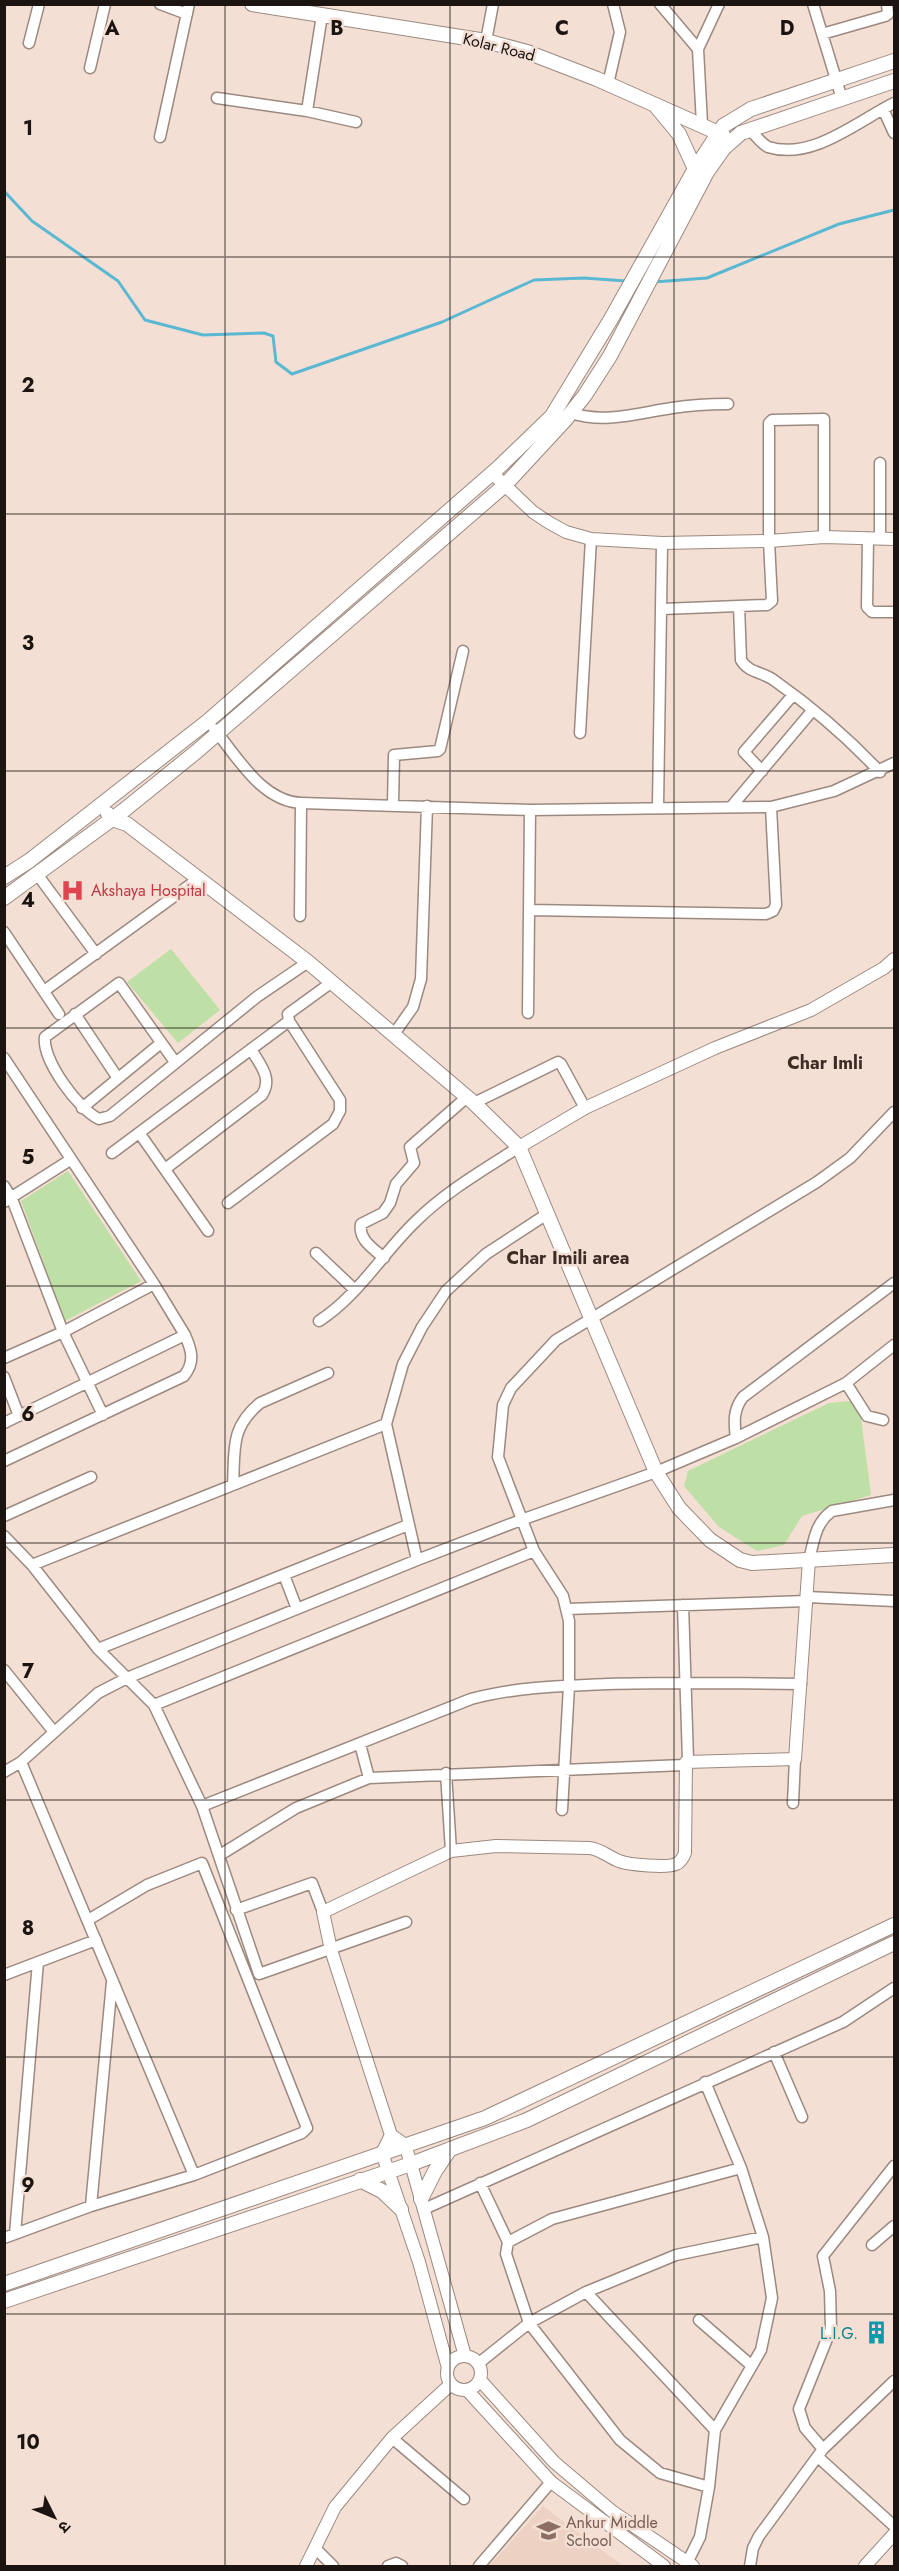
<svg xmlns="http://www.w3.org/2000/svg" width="899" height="2571" viewBox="0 0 899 2571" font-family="Jost,'Noto Sans Devanagari',sans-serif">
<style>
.built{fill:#edd1c3}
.green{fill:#bedfa5}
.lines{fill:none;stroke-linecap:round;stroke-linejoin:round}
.stream{stroke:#5ab8d3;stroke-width:3}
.minor-casing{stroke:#9c897f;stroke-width:13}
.tertiary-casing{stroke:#9c897f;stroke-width:14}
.secondary-casing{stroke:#9c897f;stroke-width:16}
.minor{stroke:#fff;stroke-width:10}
.tertiary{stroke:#fff;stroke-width:12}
.secondary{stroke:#fff;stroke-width:14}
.grid{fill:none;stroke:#1b1410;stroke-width:1.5;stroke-opacity:0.55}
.labels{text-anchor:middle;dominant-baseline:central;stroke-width:5;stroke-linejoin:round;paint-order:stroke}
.street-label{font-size:16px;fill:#1b1410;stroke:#f4dfd5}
.health-label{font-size:16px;fill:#be3a42;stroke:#f4dfd5;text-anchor:start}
.culture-label{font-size:16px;fill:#0d838f;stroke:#f4dfd5;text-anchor:end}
.education-label{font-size:16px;fill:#785e54;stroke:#f4dfd5;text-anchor:start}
.neighbourhood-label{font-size:18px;font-weight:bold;fill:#3d2d25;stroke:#f4dfd5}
.grid-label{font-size:20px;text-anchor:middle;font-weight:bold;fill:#1b1410;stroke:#f4dfd5;stroke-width:5;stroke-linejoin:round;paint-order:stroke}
</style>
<rect width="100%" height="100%" fill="#f4dfd5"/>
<path class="built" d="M 543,2506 L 623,2566 L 489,2566 Z"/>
<path class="green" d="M 171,949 L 220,1010 L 178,1043 L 127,982 Z
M 68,1171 L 141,1281 L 65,1321 L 21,1201 Z
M 850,1401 L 860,1410 L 871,1495 L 802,1516 L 784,1545 L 757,1551 L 719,1527 L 684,1486 L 688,1471 L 829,1403 Z"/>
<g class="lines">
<path class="stream" d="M 4,191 L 32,221 L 118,281 L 145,320 L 203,335 L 264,333 L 273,336 L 276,362 L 292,374 L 442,322 L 534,280 L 584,278 L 626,281
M 654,282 L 707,278 L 839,224 L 894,210"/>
<defs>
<path id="minor" d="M 160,4 L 187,14
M 660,4 L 698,49
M 813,4 L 842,99
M 822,34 L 885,16 L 888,14 L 887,4
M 486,41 L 493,4
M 29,43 L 39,4
M 90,68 L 105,4
M 608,84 L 620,32 L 613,4
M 217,98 L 307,111 L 356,122
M 883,109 L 894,133
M 307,111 L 322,15
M 702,124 L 698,49 L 719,4
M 751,131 C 756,136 762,144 768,147 C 812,161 858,121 894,103
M 160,137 L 189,4
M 571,413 C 605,424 638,413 672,408 C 691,405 709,404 728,404
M 868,538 L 867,607 L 872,612 L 894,612
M 880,539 L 880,463
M 739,606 L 741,660 C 748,673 764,672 775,681 C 812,707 849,739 880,772
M 662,609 L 767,605 L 772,601 L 769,541 L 769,423 L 772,420 L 824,419 L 824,537
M 214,729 C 237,756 261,801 301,803 L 530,810 L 771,807 L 834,791 L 894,763
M 580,733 L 591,539
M 762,771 L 744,752 L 793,695
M 393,805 L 394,755 L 438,751 L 440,749 L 463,651
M 658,807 L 662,543
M 731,807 L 812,711
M 37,874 L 96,954
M 529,910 L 766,914 L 773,911 L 776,905 L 771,807
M 300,916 L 301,803
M 4,932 L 59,1014
M 44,991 L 198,879
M 528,1013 L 530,810
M 75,1014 L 117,1077
M 394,1034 L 413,1007 L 421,979 L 427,806
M 4,1058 L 154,1284 L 185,1335 L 4,1423
M 175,1062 L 119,983 L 45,1037 C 42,1060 78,1109 99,1119 L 110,1116 L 258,996 L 308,962
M 474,1103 L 558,1062 L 561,1064 L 585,1108
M 82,1108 L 161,1043
M 140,1134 L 208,1231
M 112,1153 L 289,1021
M 165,1169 L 262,1095 C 273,1078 260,1065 251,1049
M 4,1186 L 12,1199 L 63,1332 L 103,1415
M 4,1202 L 70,1160
M 228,1203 L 333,1124 L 340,1111 L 340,1100 L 289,1021 L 288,1014 L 332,982
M 316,1253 L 355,1290
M 384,1258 C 374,1249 358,1240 361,1224 L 383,1213 L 390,1203 L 396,1184 L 414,1163 L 410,1147 L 467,1097
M 319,1321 C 358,1296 382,1254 415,1222 C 445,1192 483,1170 519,1147
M 4,1358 L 63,1332 L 154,1284
M 4,1377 L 19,1416
M 846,1383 L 867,1416 L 883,1420
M 736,1438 C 734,1422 733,1410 743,1397 L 894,1283
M 4,1461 L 184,1376 C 195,1362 192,1351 185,1335
M 233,1485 C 235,1449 230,1428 260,1403 L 328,1373
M 4,1516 L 91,1477
M 4,1536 L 32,1565 L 98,1649 L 154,1705 L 202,1806 L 259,1974 L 406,1922
M 417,1560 L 386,1424 L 403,1364 L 422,1327 L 446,1291 L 486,1254 L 547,1214
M 809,1560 C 814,1541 815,1523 832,1511 L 894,1500
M 32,1565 L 386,1424
M 284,1575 L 297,1609
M 807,1597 L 894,1601
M 683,1605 L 688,1760
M 567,1609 L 807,1601
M 98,1649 L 408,1525
M 4,1670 L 54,1732
M 154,1705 L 534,1551
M 360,1744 L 369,1778
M 21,1762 L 194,2175
M 4,1772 L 21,1762 L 98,1693 L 127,1678 L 417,1560 L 521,1520 L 656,1472 L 736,1438 L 846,1383 L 894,1345
M 446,1773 L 451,1851
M 793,1803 L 795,1759
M 202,1806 L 471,1699 C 515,1687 562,1686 608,1684 C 672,1682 737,1683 801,1684
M 562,1810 L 569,1686 L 569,1621 L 563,1596 L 534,1551 L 498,1457 L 503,1405 L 511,1388 L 556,1340 L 817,1182 L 850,1158 L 894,1112
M 220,1855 L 296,1808 L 369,1778 L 684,1765
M 236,1910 L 312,1883 L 323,1912
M 4,1975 L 96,1940
M 774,2052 L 802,2117
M 480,2183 L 508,2242
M 91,2206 L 112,1982
M 424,2209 L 843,2022 L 894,1988
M 15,2234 L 38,1962
M 4,2238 L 91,2206 L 194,2175 L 302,2133 L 307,2128 L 202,1863 L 147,1885 L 88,1920
M 872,2245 L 894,2226
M 586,2292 L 715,2430
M 699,2320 L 752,2366
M 479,2363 L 529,2323 L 586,2292 L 676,2255 L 763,2237
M 392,2438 L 464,2499
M 823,2449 L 805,2428 L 799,2409 L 831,2329 L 830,2291 L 823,2256 L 894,2166
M 818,2457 L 894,2526
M 709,2487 L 660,2473 L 620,2440 L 529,2323 L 506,2254 L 508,2242 L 552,2219 L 741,2168
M 315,2548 L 333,2566
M 687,2563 L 700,2537 L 709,2487 L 715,2430 L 761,2350 L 772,2298 L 763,2237 L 741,2168 L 705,2082
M 388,2566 L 396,2563 L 402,2566
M 479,2566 L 551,2482
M 750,2566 L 753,2548 L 759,2536 L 823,2449 L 894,2381"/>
<path id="tertiary" d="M 492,473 L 533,512 L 548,522 L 566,532 L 591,539 L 662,543 L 769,541 L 824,537 L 894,539
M 519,1147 L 585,1108 L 715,1048 L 811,1010 L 884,968 L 894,959
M 391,2135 L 382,2153 L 419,2262 L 448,2368
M447 2373a17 17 0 1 1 34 0a17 17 0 1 1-34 0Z
M 465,2356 L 411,2164 L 405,2145 L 391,2135 L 331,1950 L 323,1912 L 451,1851 L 496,1846 L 589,1848 C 601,1849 608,1857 619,1861 C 629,1865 668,1868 676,1864 C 681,1862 683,1858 685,1853 L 686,1762 L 795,1759 L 809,1560
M 480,2380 L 554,2462 L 613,2512 L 693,2566
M 467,2390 L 551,2482 L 664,2566
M 306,2566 L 335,2507 L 392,2438 L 451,2384
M 865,2566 L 894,2534"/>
<path id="secondary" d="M 252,4 L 486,41 L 527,52 L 597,79 L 723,135
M 655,105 L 679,134 L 695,169
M 108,814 L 112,819 L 127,824 L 308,962 L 474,1103 L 519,1147 L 656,1472 L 679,1508 L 710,1540 L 740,1560 L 752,1563 L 894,1555
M 4,877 L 29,861 L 208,721 L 498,468 L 552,416 L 611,319 L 695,169 L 723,126 L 751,109 L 894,61
M 4,898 L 123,811 L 196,752 L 505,485 L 566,419 L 585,395 L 610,356 L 707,172 L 724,148 L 741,133 L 894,81
M 360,2180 L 382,2191 L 401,2209
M 421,2199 L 435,2171 L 450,2149
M 4,2284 L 485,2118 L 894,1925
M 4,2301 L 411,2164 L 527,2120 L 894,1943"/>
</defs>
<use href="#minor" class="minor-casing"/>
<use href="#tertiary" class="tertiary-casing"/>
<use href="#secondary" class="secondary-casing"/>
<use href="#minor" class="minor"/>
<use href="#tertiary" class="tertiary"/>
<use href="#secondary" class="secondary"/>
</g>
<path class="grid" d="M 225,4 L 225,2566M 450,4 L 450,2566M 674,4 L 674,2566M 4,257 L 894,257M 4,514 L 894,514M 4,771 L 894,771M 4,1028 L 894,1028M 4,1286 L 894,1286M 4,1543 L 894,1543M 4,1800 L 894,1800M 4,2057 L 894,2057M 4,2314 L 894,2314"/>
<defs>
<symbol id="hospital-bare" viewBox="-9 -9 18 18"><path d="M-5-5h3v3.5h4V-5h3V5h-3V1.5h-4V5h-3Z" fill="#e0444e" stroke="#f4dfd5" stroke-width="2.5" paint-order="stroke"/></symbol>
<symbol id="building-bare" viewBox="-9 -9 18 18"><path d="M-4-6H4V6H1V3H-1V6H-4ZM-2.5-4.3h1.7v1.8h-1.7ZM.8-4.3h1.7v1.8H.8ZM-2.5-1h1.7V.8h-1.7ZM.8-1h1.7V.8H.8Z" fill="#0f9aa8" stroke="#f4dfd5" stroke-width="2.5" paint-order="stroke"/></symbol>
<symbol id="school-bare" viewBox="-9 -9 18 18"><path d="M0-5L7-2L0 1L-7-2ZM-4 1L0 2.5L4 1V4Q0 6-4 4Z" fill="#8d6e63" stroke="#f4dfd5" stroke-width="2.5" paint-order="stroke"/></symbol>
</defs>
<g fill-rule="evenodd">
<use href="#hospital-bare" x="56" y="874" width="33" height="33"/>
<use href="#building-bare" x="860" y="2316" width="33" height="33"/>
<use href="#school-bare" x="532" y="2514" width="33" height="33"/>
</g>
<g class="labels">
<g class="street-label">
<text transform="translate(499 47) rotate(14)">Kolar Road</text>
</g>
<g class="health-label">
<text x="91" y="890">Akshaya Hospital</text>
</g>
<g class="culture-label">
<text x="858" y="2333">L.I.G.</text>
</g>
<g class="education-label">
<text x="566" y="2522">Ankur Middle<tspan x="566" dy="18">School</tspan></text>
</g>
<g class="neighbourhood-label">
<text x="825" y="1063">Char Imli</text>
<text x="568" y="1258">Char Imili area</text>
</g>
</g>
<g class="grid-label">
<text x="112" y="35">A</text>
<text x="337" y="35">B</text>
<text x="562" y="35">C</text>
<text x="787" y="35">D</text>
<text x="28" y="135">1</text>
<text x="28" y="392">2</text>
<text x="28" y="650">3</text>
<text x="28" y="907">4</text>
<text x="28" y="1164">5</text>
<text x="28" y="1421">6</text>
<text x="28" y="1678">7</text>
<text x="28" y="1935">8</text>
<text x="28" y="2192">9</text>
<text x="28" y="2449">10</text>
</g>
<rect width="899" height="2571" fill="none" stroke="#1b1410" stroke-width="12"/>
<g transform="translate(54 2517) rotate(133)" stroke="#f4dfd5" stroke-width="4.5" paint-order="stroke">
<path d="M0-4.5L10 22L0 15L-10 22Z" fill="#1b1410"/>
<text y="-9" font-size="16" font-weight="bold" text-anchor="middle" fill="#1b1410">उ</text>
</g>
</svg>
